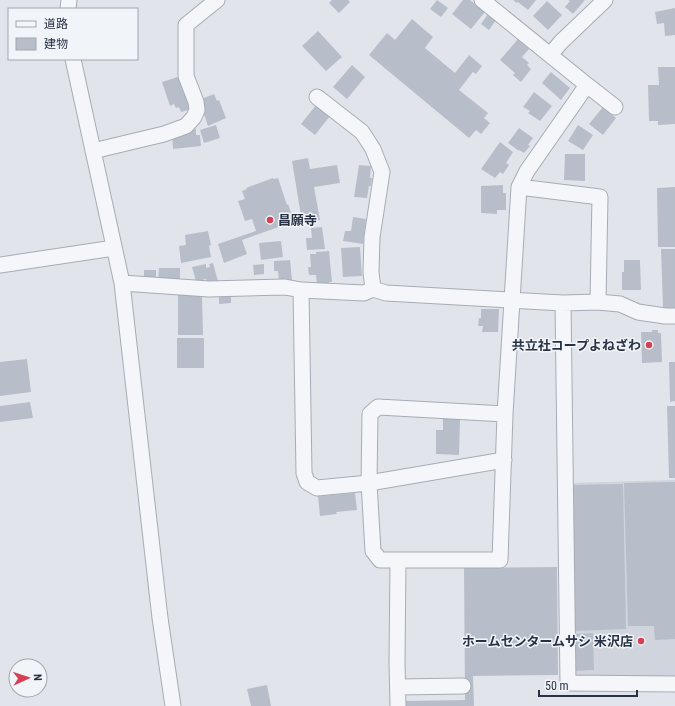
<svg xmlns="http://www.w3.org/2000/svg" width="675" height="706" viewBox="0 0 675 706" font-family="'Roboto Condensed','Noto Sans JP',sans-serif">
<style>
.built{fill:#cfd4dd}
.building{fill:#b8bec9}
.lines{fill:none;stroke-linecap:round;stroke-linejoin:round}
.street-casing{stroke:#a6acb6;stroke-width:17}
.street{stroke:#f4f6f9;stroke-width:15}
.poi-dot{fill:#d54154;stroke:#f1f4f8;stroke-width:1.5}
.labels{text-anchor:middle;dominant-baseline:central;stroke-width:3;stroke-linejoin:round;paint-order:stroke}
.poi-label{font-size:13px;font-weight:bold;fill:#293244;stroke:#f1f4f8;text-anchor:end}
</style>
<rect width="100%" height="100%" fill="#e1e5eb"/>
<path class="built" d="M 675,480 L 675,680 L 570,681 L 569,483 Z"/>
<path class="building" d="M 332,0 L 348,0 L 350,2 L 339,13 L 329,3 Z
M 437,0 L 448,8 L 441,17 L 430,9 Z
M 463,0 L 470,0 L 485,12 L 471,29 L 452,14 Z
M 513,0 L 536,0 L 528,10 L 518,2 L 517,3 Z
M 568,0 L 585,0 L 573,14 L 565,7 L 570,1 Z
M 547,1 L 562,15 L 548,30 L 533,16 Z
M 675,8 L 675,35 L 665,36 L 664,23 L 657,24 L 655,12 Z
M 488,14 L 496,20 L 489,30 L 481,24 Z
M 412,19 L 433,37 L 425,48 L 455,73 L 469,55 L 482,66 L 476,74 L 473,72 L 459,90 L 488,113 L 484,118 L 490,123 L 481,134 L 476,130 L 469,138 L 369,55 L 387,33 L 395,40 Z
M 318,31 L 342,57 L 326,71 L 302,46 Z
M 518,39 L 529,49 L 522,57 L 529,63 L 527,65 L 531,69 L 521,82 L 513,75 L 515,73 L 500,60 Z
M 352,65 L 365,77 L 347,99 L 333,87 Z
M 658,67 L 675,67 L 675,124 L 658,125 L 658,121 L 649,121 L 648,85 L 659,85 Z
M 551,72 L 570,88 L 561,100 L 542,83 Z
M 181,76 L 195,108 L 181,112 L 179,107 L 176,108 L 174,104 L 170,106 L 162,82 Z
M 534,92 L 552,106 L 540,121 L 528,113 L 530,111 L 523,107 Z
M 214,94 L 217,101 L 219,100 L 226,118 L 208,126 L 199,100 Z
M 316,105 L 330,116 L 315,135 L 301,124 Z
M 603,107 L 616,118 L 603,135 L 589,124 Z
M 216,125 L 220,138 L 204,143 L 200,130 Z
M 578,125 L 593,135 L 583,150 L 568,141 Z
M 519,128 L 533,138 L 528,145 L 530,146 L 524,153 L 519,150 L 519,151 L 508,143 Z
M 196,129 L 196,135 L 200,135 L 201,146 L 173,149 L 172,134 L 190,133 L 190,130 Z
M 500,142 L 513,152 L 506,163 L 509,165 L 503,174 L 500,172 L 495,178 L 481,169 Z
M 565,154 L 585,154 L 585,181 L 564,180 Z
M 308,158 L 310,169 L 337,165 L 340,183 L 314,187 L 320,220 L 302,222 L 292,161 Z
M 359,165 L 371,166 L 370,178 L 372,178 L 371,186 L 369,186 L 367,198 L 354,197 Z
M 273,178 L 274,179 L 278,178 L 287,205 L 288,204 L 293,218 L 285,221 L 287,224 L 242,240 L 247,254 L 224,263 L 218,244 L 256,231 L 252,219 L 245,221 L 238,201 L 245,199 L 242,191 L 247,189 L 246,188 Z
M 503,185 L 503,193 L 506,193 L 506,210 L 497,210 L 497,214 L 481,213 L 481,186 Z
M 675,187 L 675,247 L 658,247 L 657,188 Z
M 353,217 L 366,219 L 363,244 L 343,241 L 345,231 L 351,231 Z
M 322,227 L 325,249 L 307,250 L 306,238 L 312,238 L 311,228 Z
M 208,231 L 211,245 L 209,246 L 211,257 L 181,263 L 179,246 L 186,245 L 185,235 Z
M 281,241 L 283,257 L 261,260 L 259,243 Z
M 360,247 L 362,276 L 343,277 L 341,248 Z
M 661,249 L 675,249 L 675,308 L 663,308 Z
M 329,251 L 332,282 L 329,282 L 329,286 L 317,286 L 316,275 L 309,275 L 308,267 L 311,267 L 310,254 L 316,254 L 316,252 Z
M 290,260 L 292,280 L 279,281 L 278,271 L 274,271 L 274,261 Z
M 624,260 L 640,260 L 641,290 L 622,290 L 622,272 L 624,272 Z
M 213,263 L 218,281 L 208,284 L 206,279 L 196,281 L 192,267 L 206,264 L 206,268 L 210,267 L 209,264 Z
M 264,264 L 264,274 L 254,275 L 253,265 Z
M 159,268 L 180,268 L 180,284 L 158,281 Z
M 144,270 L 156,270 L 156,277 L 144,278 Z
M 231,292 L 231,303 L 219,304 L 219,293 Z
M 178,295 L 202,295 L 203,335 L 178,335 Z
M 481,309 L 499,309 L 498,332 L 482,332 L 483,326 L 478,326 L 479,318 L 481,318 Z
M 652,330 L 658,330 L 658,333 L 661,333 L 662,362 L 642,363 L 641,332 L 652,332 Z
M 177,338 L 204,338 L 204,368 L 177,368 Z
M 27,359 L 31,392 L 0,396 L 0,362 Z
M 669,362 L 675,362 L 675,401 L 670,402 Z
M 30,402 L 33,418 L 0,422 L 0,406 Z
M 667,406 L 675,406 L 675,478 L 669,478 Z
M 443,419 L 460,419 L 459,455 L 436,454 L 436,430 L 443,430 Z
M 675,482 L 675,639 L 655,640 L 654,626 L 628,626 L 624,483 Z
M 623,484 L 626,629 L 575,631 L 572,485 Z
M 355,493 L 357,510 L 336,512 L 337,514 L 320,516 L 318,496 Z
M 557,567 L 558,675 L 473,676 L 474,706 L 405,706 L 405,701 L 465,700 L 464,568 Z
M 593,633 L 594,670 L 574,671 L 572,634 Z
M 267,685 L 271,706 L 251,706 L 247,689 Z"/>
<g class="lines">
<defs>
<path id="street" d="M 68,9 L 69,0
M 550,55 L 561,42 L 605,0
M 73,59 L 122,283 L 160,618 L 173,706
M 587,85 L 615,107
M 317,97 L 362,132 L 373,149 L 382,172 L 372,237 L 371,272 L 373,289 L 386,293 L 563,303 L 598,302 L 620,304 L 638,312 L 665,316 L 675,316
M 93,151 L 164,134 L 186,126 L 194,117 L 197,110 L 196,102 L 186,76 L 186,25 L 217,0
M 519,187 L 600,197 L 598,302
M 0,265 L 114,248
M 122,283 L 209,289 L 285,287 L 301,290 L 364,293 L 373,289
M 301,290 L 304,473 L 307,482 L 317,488 L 369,483 L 504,460
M 563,303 L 568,683 L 675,684
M 398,560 L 500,560 L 505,414 L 519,187 L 527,171 L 587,85 L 482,0
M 398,687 L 463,686
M 398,706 L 397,663 L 398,560 L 380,560 L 373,551 L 369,483 L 370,414 L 378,407 L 505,414"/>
</defs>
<use href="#street" class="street-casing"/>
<use href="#street" class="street"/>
</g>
<g class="poi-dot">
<circle cx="270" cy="220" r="4"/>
<circle cx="649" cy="345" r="4"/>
<circle cx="641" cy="641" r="4"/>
</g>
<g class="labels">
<g class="poi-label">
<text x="278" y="220" text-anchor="start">昌願寺</text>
<text x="641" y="345">共立社コープよねざわ</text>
<text x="633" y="641">ホームセンタームサシ 米沢店</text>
</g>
</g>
<rect x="8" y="8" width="130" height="52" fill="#f1f4f8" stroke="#a1a6b0"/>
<rect x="16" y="21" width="20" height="6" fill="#f4f6f9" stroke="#a1a6b0"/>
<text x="44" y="28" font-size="12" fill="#293244">道路</text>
<rect x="16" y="38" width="20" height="12" fill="#b8bec9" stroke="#a1a6b0"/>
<text x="44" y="48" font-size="12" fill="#293244">建物</text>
<g transform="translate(28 678) rotate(87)"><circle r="19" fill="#f1f4f8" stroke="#a1a6b0"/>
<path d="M0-3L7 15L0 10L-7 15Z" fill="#d54154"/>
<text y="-6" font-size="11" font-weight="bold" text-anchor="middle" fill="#293244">N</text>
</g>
<path d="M539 690v6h98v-6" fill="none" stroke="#293244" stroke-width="2"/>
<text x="545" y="690" font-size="12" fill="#293244" stroke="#f1f4f8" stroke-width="3" paint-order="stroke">50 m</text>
</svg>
